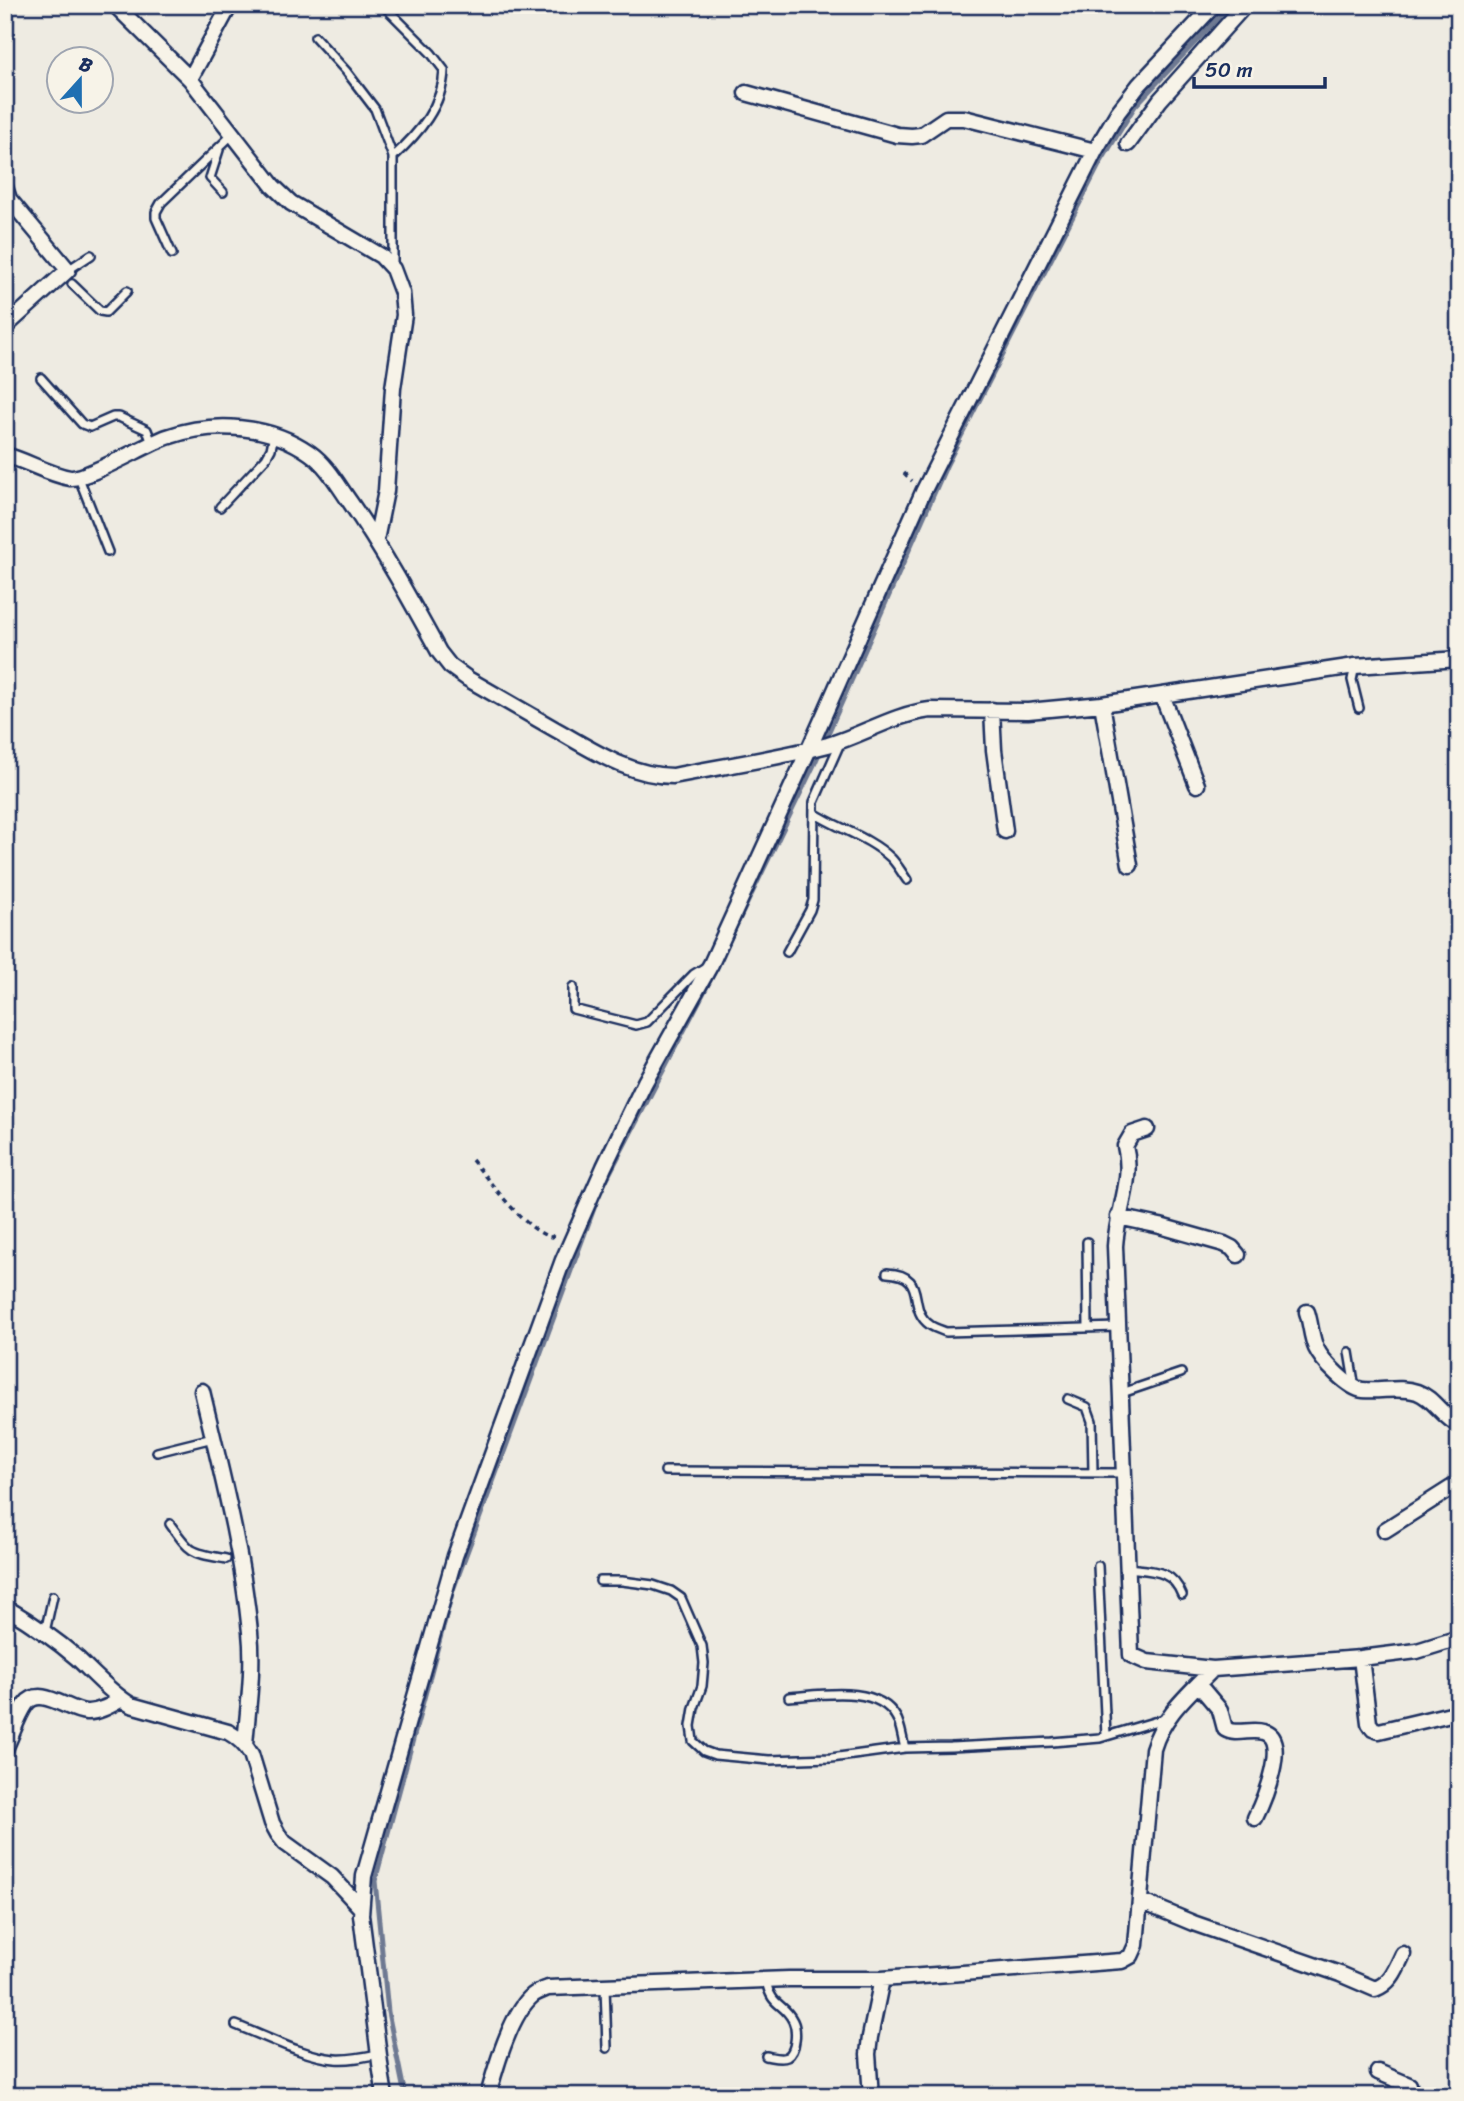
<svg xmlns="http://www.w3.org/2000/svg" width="1464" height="2101" viewBox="0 0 1464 2101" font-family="Sriracha,sans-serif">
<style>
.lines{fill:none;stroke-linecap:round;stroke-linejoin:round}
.stream{stroke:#6e7992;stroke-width:5}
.lane-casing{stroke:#1b2f5e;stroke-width:12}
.street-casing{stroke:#1b2f5e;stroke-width:19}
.path{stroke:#1b2f5e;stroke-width:3.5;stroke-dasharray:5 5;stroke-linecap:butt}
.lane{stroke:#f7f3e8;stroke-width:7}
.street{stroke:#f7f3e8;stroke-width:14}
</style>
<rect width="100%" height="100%" fill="#eeebe2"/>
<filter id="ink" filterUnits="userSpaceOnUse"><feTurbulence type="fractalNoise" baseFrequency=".0143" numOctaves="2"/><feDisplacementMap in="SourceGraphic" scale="14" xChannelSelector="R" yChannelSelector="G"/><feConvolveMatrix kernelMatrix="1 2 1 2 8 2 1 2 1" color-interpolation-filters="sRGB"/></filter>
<g filter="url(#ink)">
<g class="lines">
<path class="stream" d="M 724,951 L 814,765 L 947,464 L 1099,165 L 1135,106 L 1230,5
M 604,1184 L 716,969
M 405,2096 L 388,2012 L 375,1881 L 453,1590 L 596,1203"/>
<defs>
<path id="lane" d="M 383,5 L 431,53 L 444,70 C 443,106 418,134 393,157
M 315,37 L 346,71 L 375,109 L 393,157 L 393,268
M 219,150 L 210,178 L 223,192
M 172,254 L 156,218 L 156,212 L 161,203 L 233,134
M 68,270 L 91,255
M 72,284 L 100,311 L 106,312 L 127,291
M 41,378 L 82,424 L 90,427 L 113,417 L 119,417 L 147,430 L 152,443
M 79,478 L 108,552
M 220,507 L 266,458 L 271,449 L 274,435
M 1355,666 L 1352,680 L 1359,708
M 814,813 C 839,829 869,837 891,858 C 897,864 902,873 907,880
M 787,952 L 810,910 L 813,900 L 814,802 L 841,741
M 573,987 L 573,1009 L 636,1025 L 647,1022 L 694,974 L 707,966
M 1087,1242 L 1088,1328
M 887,1273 C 930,1275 905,1308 930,1325 C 934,1328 941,1330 946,1332 L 1118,1327
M 1349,1352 L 1355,1388
M 1122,1393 L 1181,1373
M 1068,1399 L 1087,1407 L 1092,1421 L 1093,1473
M 157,1452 L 213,1438
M 665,1471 L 1123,1473
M 170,1524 C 192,1554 189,1552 226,1559
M 1098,1566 L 1106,1736
M 1127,1568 C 1152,1571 1172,1569 1182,1595
M 600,1581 L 622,1581 L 653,1585 L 671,1591 L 681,1598 L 702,1646 L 704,1663 L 702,1686 L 694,1708 L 691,1726 L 693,1741 L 704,1751 L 715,1755 L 769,1760 L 831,1758 L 905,1748 L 951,1747 L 1052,1742 L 1100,1738 L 1167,1718
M 45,1632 L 53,1596
M 789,1697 C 821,1695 877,1684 896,1717 C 901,1725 902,1738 905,1748
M 605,1986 L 607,2048
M 236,2025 C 264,2036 306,2057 335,2059 C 350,2060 364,2057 378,2054
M 766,2056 C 772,2057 781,2060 787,2057 C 797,2051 797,2029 793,2021 C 784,2002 771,2008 766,1980
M 95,2092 L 103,2096"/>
<path id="street" d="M 115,5 L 190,79 L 273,186 L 291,203 L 381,256 L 393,269 L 402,293 L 404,315 L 393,388 L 386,491 L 376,540
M 190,79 L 230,5
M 746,93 L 897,135 L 912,136 L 921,135 L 946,118 L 964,118 L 1095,151
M 1128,144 L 1160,100 L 1245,5
M 5,187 L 9,199 L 68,270 L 5,327
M 5,455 C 27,461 48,474 70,478 C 86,480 147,444 167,437 C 213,421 269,424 310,453 C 327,465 338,485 350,502 C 383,550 411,601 439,652 L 450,666 L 468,679 C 496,695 525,712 553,728 C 591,749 629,776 673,776 C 725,766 777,758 828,745 C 863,735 892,715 930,710 L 1028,711 L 1102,704 L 1355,666 L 1459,659
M 1162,695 L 1197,785
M 1102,704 L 1130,865
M 992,710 L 994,750 L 1005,831
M 1147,1129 L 1132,1134 L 1125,1146 C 1134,1180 1117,1211 1115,1246 L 1131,1655 L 1147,1662 L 1213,1669 L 1361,1658 L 1417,1651 L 1459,1638
M 1118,1217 L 1160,1226 L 1224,1244 L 1232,1248 L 1238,1255
M 1307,1312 C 1311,1324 1311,1337 1316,1348 C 1322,1361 1349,1389 1363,1390 C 1381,1392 1400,1386 1417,1392 C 1434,1398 1442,1417 1459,1425
M 202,1391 C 221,1471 242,1550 250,1632 C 254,1669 248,1708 245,1744
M 1385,1530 L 1459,1483
M 5,1607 C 30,1622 55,1639 77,1658 C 94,1674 111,1693 131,1705 L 228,1732 C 239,1738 245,1744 251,1754 L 272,1823 L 278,1834 L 285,1843 L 332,1877 L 360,1907
M 1361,1658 L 1369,1723 L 1373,1729 L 1379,1731 L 1459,1712
M 1198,1684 L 1220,1710 L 1225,1729 C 1237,1736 1251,1728 1263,1732 C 1290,1738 1263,1802 1255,1818
M 5,1749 C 12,1735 17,1717 26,1704 C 40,1685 68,1711 86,1712 C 98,1713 111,1705 122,1699
M 1140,1901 L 1193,1923 L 1340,1974 L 1375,1989 C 1391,1983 1396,1969 1403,1954
M 1378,2072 L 1409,2085 L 1410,2096
M 385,2096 L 381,2071 L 361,1915 L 364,1876 L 455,1556 L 563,1260 L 604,1167 L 645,1082 L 711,964 L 809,749 L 923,492 L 1095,151 L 1118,112 L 1139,85 L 1214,5
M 488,2096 C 495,2069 511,2013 533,1995 C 537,1992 543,1990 548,1988 L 789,1979 L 882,1979 L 1122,1961 L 1131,1956 L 1136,1945 L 1153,1749 C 1163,1715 1189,1694 1213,1669
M 871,2096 L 868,2054 L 870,2037 L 882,1979"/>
</defs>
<use href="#lane" class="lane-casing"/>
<use href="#street" class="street-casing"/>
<path class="path" d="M 904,473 L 912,481
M 472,1160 C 488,1179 529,1235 552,1237 L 557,1232"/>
<use href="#lane" class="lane"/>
<use href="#street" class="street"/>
</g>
</g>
<rect width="1464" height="2101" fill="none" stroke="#f7f3e8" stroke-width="28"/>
<rect x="14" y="14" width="1436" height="2073" fill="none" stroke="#1b2f5e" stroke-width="2.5" filter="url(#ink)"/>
<g transform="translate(80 80) rotate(21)"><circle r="33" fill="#f7f3e8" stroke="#9fa5b1" stroke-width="2"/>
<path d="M0-5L12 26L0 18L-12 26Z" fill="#1f6fb2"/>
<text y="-10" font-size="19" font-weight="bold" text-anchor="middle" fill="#1b2f5e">B</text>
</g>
<path d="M1194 77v10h131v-10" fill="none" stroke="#1b2f5e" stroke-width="3.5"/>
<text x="1205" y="77" font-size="21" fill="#1b2f5e" stroke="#f7f3e8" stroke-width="5" paint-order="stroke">50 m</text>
</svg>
